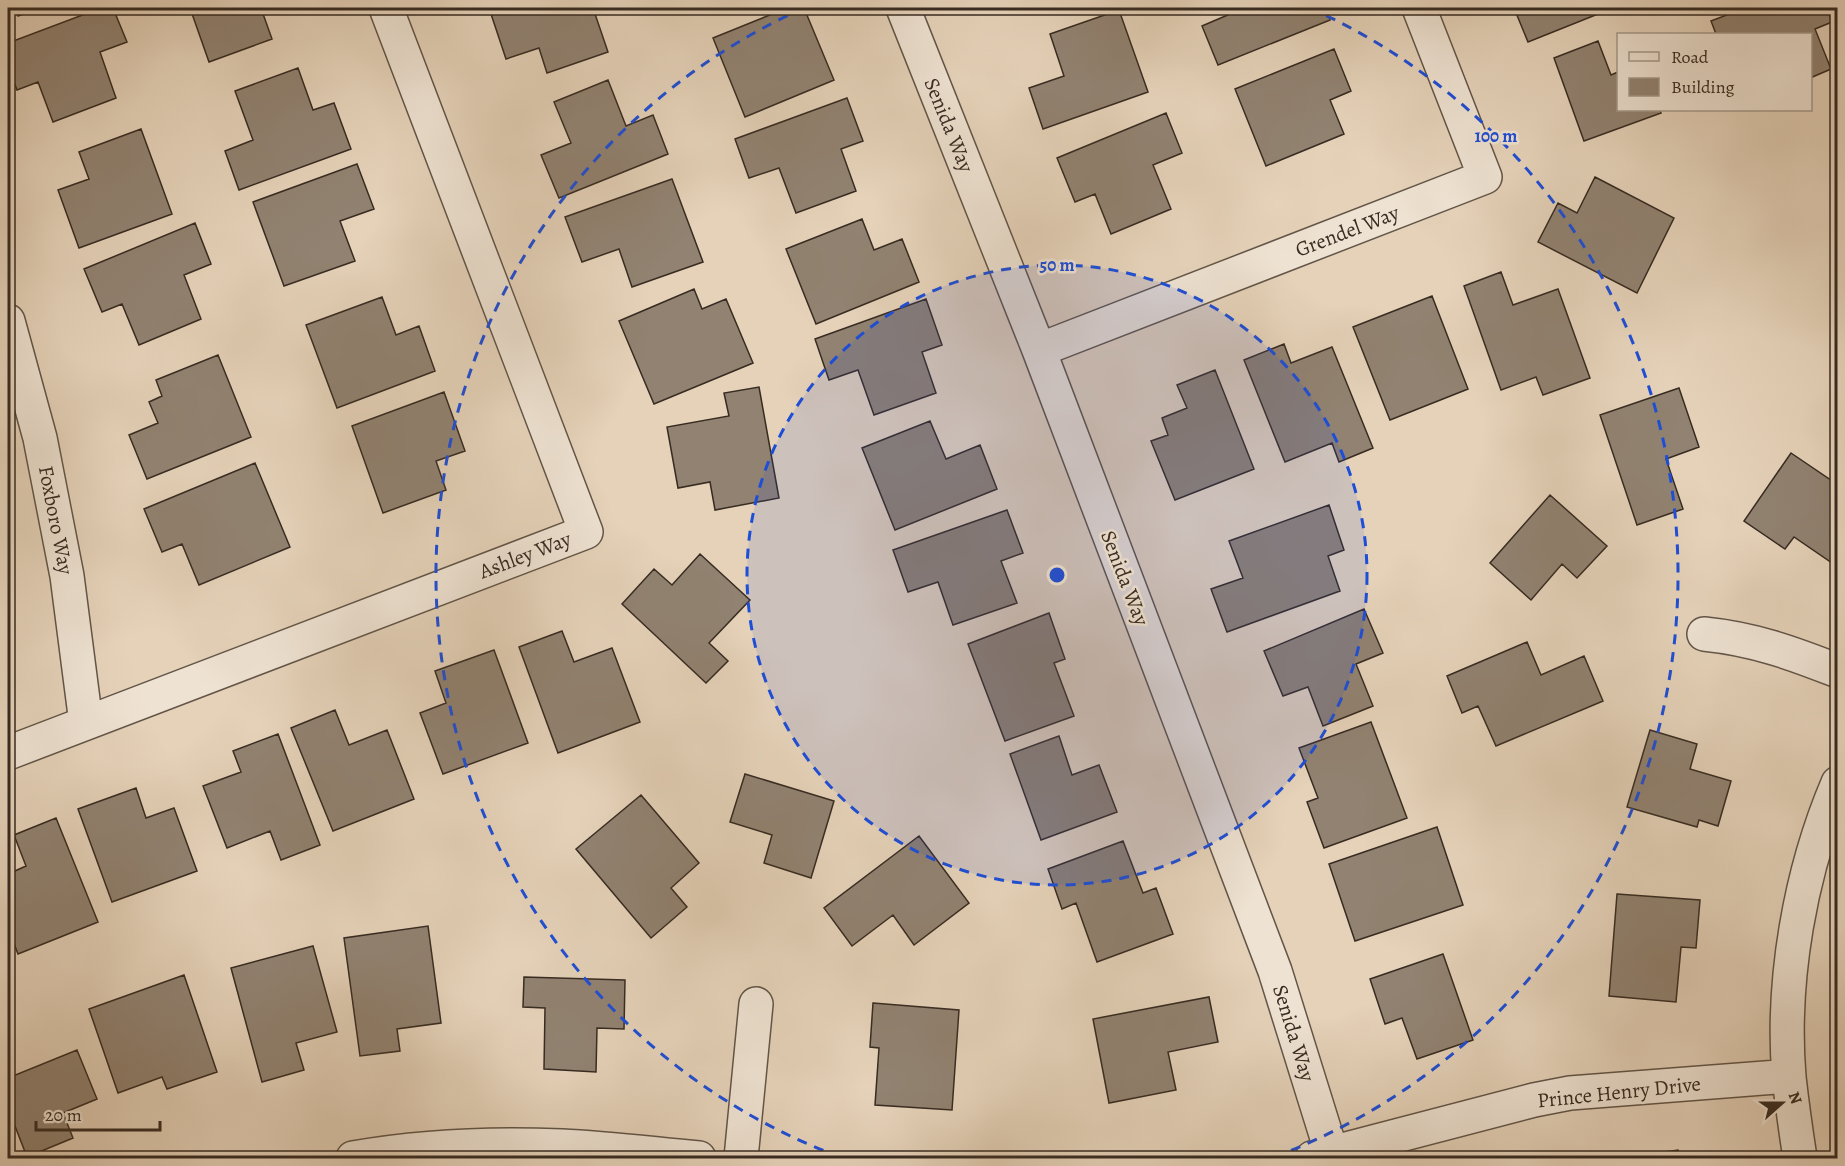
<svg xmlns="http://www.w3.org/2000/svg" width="1845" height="1166" viewBox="0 0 1845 1166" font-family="Alegreya,serif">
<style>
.building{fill:#918271;stroke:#372b22;stroke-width:1.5}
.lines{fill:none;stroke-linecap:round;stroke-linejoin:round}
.minor-casing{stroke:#625548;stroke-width:36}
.minor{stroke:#eee2d2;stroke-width:33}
.ring{fill:none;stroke:#1d4ed8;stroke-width:3;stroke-dasharray:10 8}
.labels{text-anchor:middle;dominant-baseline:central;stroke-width:5;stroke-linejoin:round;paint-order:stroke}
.street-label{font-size:21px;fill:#372b22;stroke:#eee2d2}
.centre{fill:#1d4ed8;stroke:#eee2d2;stroke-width:3}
.ring-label{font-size:18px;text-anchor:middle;font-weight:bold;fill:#1d4ed8;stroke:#eee2d2;stroke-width:5;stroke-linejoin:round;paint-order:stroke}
</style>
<rect width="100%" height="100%" fill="#e5d2b9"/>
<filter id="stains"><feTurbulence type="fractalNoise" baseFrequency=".00333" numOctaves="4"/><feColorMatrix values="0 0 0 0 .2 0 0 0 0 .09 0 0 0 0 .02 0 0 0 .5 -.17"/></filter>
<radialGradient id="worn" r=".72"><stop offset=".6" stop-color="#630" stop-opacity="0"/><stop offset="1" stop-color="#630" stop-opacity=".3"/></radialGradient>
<path class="building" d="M 16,8 L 41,8 L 18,16 Z
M 101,8 L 113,8 L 127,42 L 100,52 L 116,98 L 53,122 L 38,82 L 17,90 L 8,66 L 8,43 Z
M 190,8 L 270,8 L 262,11 L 272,39 L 209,62 Z
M 489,8 L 593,8 L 608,52 L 547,73 L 539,48 L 506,59 Z
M 691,8 L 709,8 L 693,13 Z
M 787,8 L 804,8 L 834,80 L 745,117 L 713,38 Z
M 1228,8 L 1325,8 L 1330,20 L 1218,65 L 1202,26 L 1230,14 Z
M 1514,8 L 1613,8 L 1528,42 Z
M 1745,8 L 1827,8 L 1832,22 L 1815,29 L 1831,69 L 1810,78 L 1810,34 L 1716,34 L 1711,21 Z
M 1119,10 L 1148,92 L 1043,129 L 1029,88 L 1064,76 L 1050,34 Z
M 1598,41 L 1611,75 L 1618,72 L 1618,110 L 1660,110 L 1661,113 L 1584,141 L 1554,58 Z
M 1334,49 L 1351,91 L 1330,100 L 1344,134 L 1266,166 L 1235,89 Z
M 298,68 L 313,110 L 334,103 L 351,149 L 239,190 L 225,151 L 253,140 L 235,91 Z
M 608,80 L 626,126 L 653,115 L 668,154 L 559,198 L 541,155 L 571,143 L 554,102 Z
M 847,98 L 863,141 L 841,149 L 856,191 L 796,213 L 779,168 L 749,178 L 735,139 Z
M 1166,113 L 1182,153 L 1153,165 L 1171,209 L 1111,234 L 1095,194 L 1075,202 L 1057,158 Z
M 141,129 L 172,214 L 79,248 L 58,190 L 89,179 L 79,152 Z
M 357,164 L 374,209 L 340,221 L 355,261 L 284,286 L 253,202 Z
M 1595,177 L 1674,218 L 1637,293 L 1538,242 L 1558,203 L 1577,213 Z
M 672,179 L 703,262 L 632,287 L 619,249 L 582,262 L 565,217 Z
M 862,219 L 874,250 L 902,239 L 919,282 L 816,324 L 786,249 Z
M 195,223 L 211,264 L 184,275 L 201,319 L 139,345 L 122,304 L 102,312 L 84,269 Z
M 1501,272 L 1513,305 L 1558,289 L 1590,378 L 1543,395 L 1536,377 L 1501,390 L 1464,286 Z
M 694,289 L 702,309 L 726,299 L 753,363 L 654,404 L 619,321 Z
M 1432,296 L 1468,389 L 1390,420 L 1353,327 Z
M 382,297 L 396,335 L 419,326 L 435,371 L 337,408 L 306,325 Z
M 926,299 L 942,345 L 922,352 L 936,393 L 874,415 L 858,370 L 829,380 L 815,339 Z
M 1284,344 L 1291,363 L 1332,347 L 1373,448 L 1339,462 L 1332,443 L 1285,462 L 1244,360 Z
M 218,355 L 251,437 L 147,479 L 129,435 L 158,423 L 149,402 L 162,396 L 156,380 Z
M 1215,370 L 1254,469 L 1175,500 L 1151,441 L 1168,435 L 1162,418 L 1187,408 L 1177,385 Z
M 759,387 L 779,498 L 715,510 L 710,482 L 678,488 L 667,427 L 729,416 L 724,393 Z
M 1679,388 L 1699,447 L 1666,459 L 1683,509 L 1637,525 L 1600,415 Z
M 444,392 L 465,451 L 436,461 L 446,490 L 383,513 L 352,426 Z
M 930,421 L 946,459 L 980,445 L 997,489 L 895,530 L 862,448 Z
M 1791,453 L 1838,485 L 1838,567 L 1794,537 L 1785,549 L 1744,521 Z
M 255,463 L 290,547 L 199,585 L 182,544 L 162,552 L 144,509 Z
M 1550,495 L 1607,546 L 1577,578 L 1562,564 L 1531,600 L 1490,563 Z
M 1329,505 L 1344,550 L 1328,556 L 1340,591 L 1227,632 L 1211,589 L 1243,578 L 1229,541 Z
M 1007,510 L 1023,553 L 1001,561 L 1017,603 L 953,625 L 938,582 L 908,592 L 893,550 Z
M 700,554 L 750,600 L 709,643 L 728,661 L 706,683 L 622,604 L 654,569 L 672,585 Z
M 1364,609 L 1383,653 L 1356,664 L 1373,706 L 1323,726 L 1308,687 L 1283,696 L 1264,651 Z
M 1049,613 L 1065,659 L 1054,663 L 1074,716 L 1005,741 L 968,644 Z
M 562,631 L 574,662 L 612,648 L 640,722 L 558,753 L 519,647 Z
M 1527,642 L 1541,675 L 1584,656 L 1603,701 L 1496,746 L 1478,706 L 1462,713 L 1447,676 Z
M 494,650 L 528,743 L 443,774 L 420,713 L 446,703 L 435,671 Z
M 335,710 L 349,745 L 387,730 L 414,799 L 333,831 L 291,728 Z
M 1371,722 L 1407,818 L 1324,848 L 1307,802 L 1318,798 L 1299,748 Z
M 1650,730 L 1697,744 L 1690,769 L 1731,781 L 1718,826 L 1699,820 L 1697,827 L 1627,807 Z
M 278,734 L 320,845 L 281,860 L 270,831 L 227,848 L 203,786 L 241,772 L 233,751 Z
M 1059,736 L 1072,775 L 1099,765 L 1117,812 L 1041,840 L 1010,754 Z
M 745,774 L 834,801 L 811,878 L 764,863 L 772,835 L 730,822 Z
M 136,788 L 146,818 L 174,808 L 197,871 L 112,902 L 78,809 Z
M 641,795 L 699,863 L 671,888 L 687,907 L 651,938 L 576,849 Z
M 56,818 L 98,922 L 18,954 L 8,928 L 8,874 L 26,866 L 14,835 Z
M 1437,827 L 1463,905 L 1355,941 L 1329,864 Z
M 919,836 L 969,903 L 914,945 L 893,915 L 852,946 L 824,908 Z
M 1123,841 L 1143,893 L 1156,888 L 1173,934 L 1097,962 L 1076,903 L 1062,909 L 1048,869 Z
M 1617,894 L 1700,900 L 1696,948 L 1681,947 L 1676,1002 L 1609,996 Z
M 428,926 L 441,1023 L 397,1029 L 400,1051 L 360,1056 L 344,938 Z
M 313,946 L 337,1032 L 296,1043 L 304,1070 L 262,1082 L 231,968 Z
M 1443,954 L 1473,1040 L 1417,1059 L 1402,1018 L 1385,1024 L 1370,979 Z
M 184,975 L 217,1072 L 167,1089 L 162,1077 L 118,1093 L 89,1009 Z
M 524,977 L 625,980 L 624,1029 L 597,1028 L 596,1072 L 544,1069 L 545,1008 L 523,1007 Z
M 1209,997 L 1218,1042 L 1168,1052 L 1176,1090 L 1109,1103 L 1093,1019 Z
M 873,1003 L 959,1010 L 952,1110 L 875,1105 L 879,1048 L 870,1047 Z
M 77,1050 L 97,1099 L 63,1113 L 73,1138 L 27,1157 L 8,1108 L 8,1078 Z
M 1678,1150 L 1679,1158 L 1630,1158 L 1630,1157 Z"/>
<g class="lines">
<defs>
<path id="minor" d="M 903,8 L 1039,350 L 1275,971 L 1332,1154
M 8,321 L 40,438 L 67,576 L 86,723
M 1039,350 L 1485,177 L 1419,8
M 1704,634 C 1754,639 1792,653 1838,671
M 8,753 L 586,532 L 386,8
M 353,1158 C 421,1146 492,1143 562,1146 C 608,1148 654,1154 699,1158
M 741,1158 L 756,1004
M 1312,1158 L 1534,1100 L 1570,1093 L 1789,1076
M 1800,1158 C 1796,1132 1792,1104 1789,1077 C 1781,981 1800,872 1838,783"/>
</defs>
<use href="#minor" class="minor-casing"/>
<use href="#minor" class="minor"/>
</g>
<circle cx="1057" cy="575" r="310" fill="#1d4ed8" fill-opacity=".12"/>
<g class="ring">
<circle cx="1057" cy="575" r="310"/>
<path d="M840 1157A621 621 0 0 1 804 8M1310 8A621 621 0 0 1 1274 1157"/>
</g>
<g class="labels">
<g class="street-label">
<text transform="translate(949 125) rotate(68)">Senida Way</text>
<text transform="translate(1347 231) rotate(-21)">Grendel Way</text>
<text transform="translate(56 520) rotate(79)">Foxboro Way</text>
<text transform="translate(525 555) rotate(-21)">Ashley Way</text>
<text transform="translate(1125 578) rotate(69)">Senida Way</text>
<text transform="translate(1294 1033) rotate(73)">Senida Way</text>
<text transform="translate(1619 1092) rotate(-6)">Prince Henry Drive</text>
</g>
</g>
<circle cx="1057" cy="575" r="9" class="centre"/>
<g class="ring-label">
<text x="1496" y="142">100 m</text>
<text x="1057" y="271">50 m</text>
</g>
<rect width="1845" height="1166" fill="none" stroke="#e5d2b9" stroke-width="30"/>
<rect x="9" y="9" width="1827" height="1148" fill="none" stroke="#372b22" stroke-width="3"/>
<rect x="15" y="15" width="1815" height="1136" fill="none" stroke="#372b22" stroke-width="1.5"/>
<rect x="1617" y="33" width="195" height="78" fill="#eee2d2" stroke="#a5998c" stroke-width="1.5"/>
<rect x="1629" y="52" width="30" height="9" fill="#eee2d2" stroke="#a5998c" stroke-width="1.5"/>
<text x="1671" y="63" font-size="18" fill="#372b22">Road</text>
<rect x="1629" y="78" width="30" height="18" fill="#918271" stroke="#a5998c" stroke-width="1.5"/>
<text x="1671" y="93" font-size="18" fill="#372b22">Building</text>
<g transform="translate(1782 1103) rotate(69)" stroke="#eee2d2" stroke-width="4.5" paint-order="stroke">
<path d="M0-4.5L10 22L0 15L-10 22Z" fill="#372b22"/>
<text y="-9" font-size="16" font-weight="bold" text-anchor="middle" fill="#372b22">N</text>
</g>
<path d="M36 1121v9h124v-9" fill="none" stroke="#372b22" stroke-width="3"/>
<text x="45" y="1121" font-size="18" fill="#372b22" stroke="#eee2d2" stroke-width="4.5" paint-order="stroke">20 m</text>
<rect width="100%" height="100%" filter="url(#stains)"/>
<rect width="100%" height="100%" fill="url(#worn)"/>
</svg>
